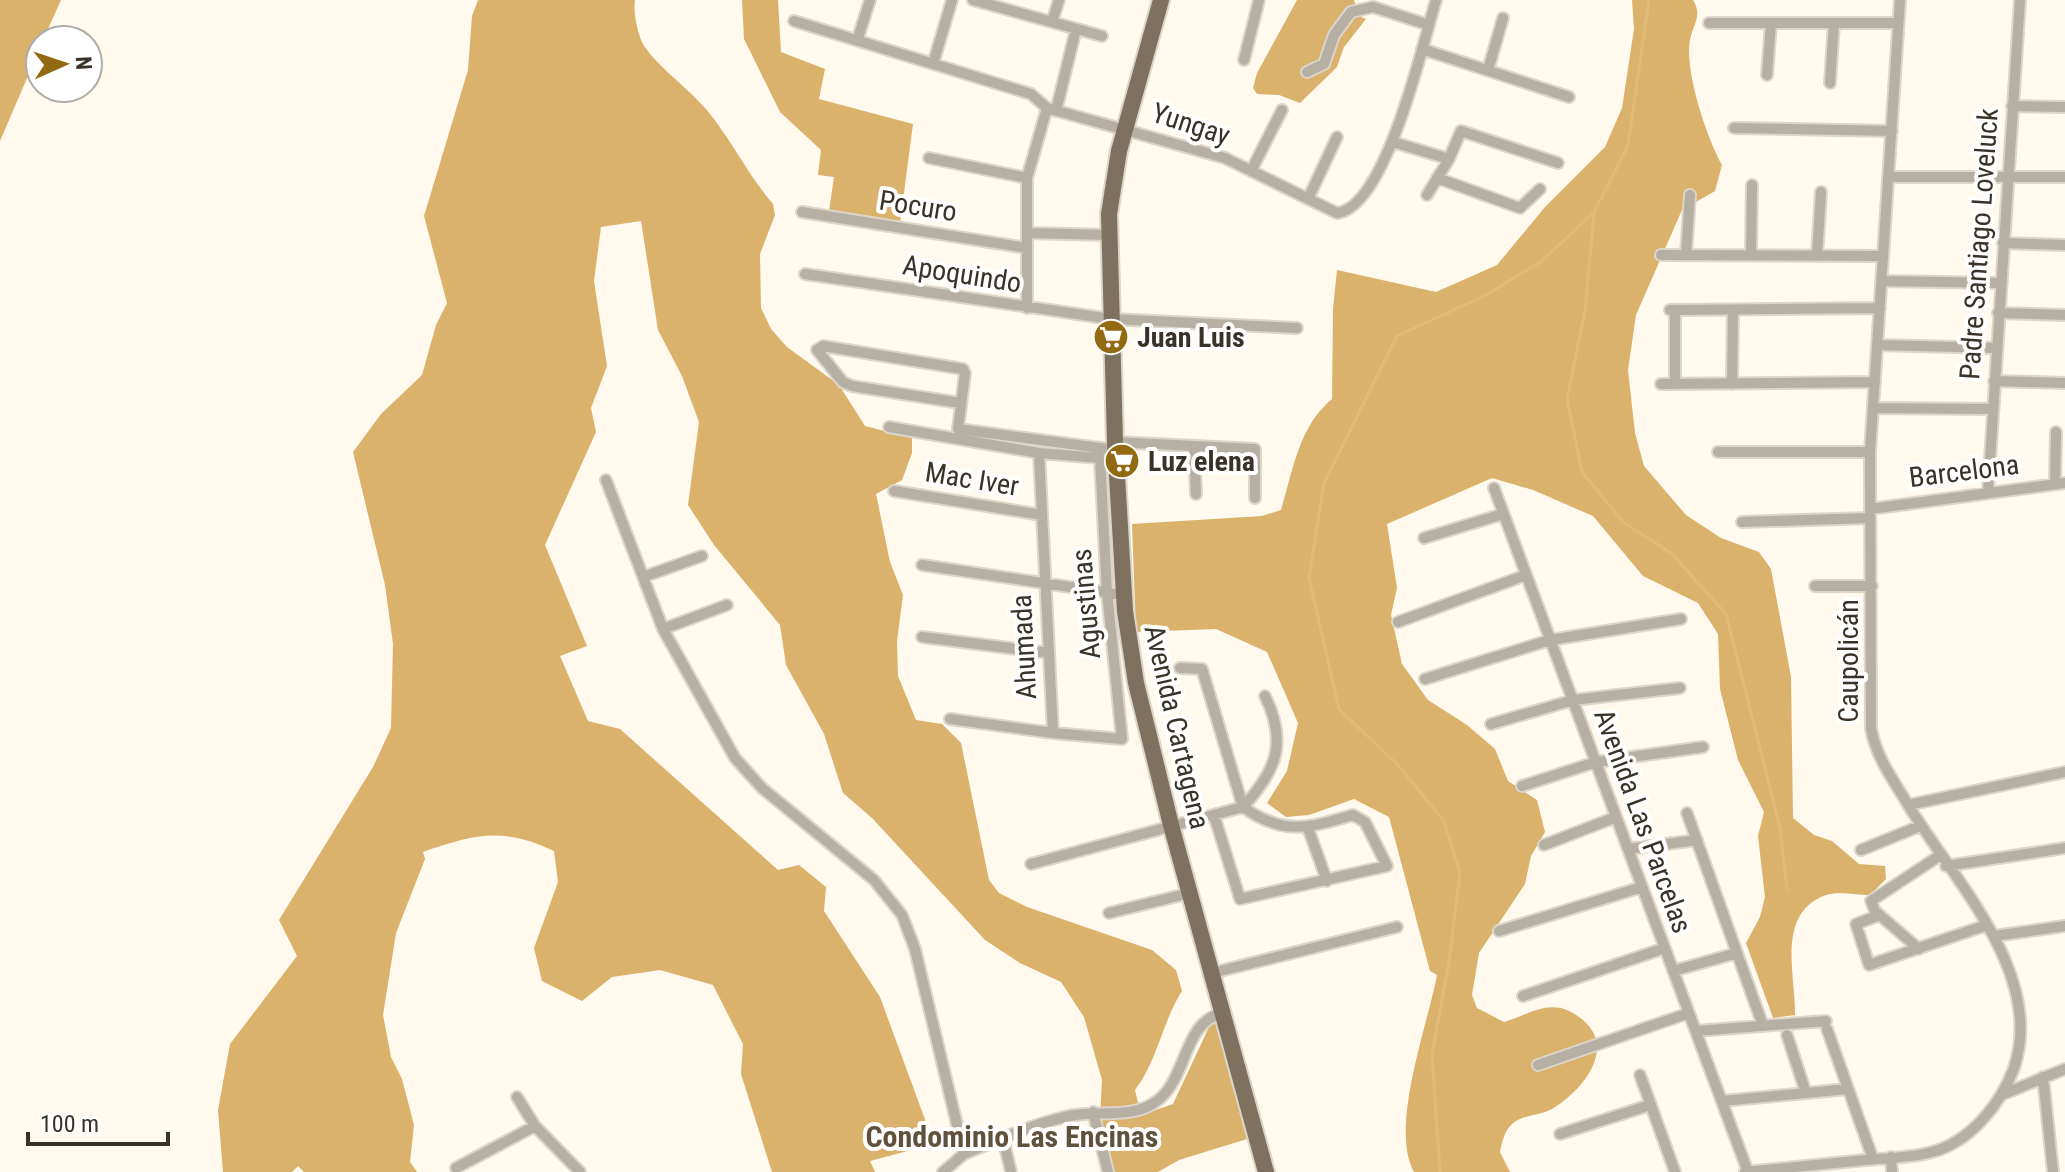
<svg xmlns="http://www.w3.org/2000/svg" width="2065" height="1172" viewBox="0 0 2065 1172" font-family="'Roboto Condensed',sans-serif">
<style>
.forest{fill:#dab26c}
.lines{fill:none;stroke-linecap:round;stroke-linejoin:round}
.stream{stroke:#e3ba74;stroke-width:3}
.street-casing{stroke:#dbd5ca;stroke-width:14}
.primary-casing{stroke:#dbd5ca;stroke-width:20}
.street{stroke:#b6afa4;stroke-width:10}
.primary{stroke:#7e725e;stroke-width:16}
.labels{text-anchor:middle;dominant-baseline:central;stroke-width:8;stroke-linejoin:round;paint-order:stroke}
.street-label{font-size:28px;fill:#383228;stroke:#fff}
.poi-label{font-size:28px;font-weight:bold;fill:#383228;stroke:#fff;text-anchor:start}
.neighbourhood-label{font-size:30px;font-weight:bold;fill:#5f513b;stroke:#fff}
</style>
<rect width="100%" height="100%" fill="#fff9ee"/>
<path class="forest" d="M 0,0 L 61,0 L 43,40 L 40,40 L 40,48 L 0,141 Z
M 478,0 L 635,0 C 633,11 637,31 642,42 C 651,61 689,89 706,109 C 731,139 748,175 773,204 L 775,215 L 760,254 L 761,308 L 771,329 L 787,347 L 839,385 L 865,426 L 912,438 L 912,453 L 902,480 L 876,494 L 890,562 L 903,595 L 897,641 L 898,676 L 916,720 L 942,724 L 961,743 L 989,880 L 999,893 L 1027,907 L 1152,950 L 1176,970 L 1182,991 C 1162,1022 1158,1060 1135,1090 L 1141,1115 L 1173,1104 L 1210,1025 L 1219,1022 L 1247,1139 L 1179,1160 L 1158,1172 L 1113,1172 L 1100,1119 L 1102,1080 L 1084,1017 L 1061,982 L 1020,963 L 985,940 L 872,818 L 843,793 L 824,734 L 786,665 L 780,625 L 714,545 L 688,505 L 699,422 L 682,376 L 658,330 L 641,221 L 601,227 L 594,281 L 607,366 L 591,408 L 596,432 L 545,545 L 587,646 L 560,656 L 588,721 L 620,729 L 778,870 L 799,865 L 826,887 L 824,911 L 880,997 L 934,1144 L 870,1161 L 875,1172 L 772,1172 L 741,1074 L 743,1044 L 713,985 L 660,970 L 612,977 L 582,1001 L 542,981 L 534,948 L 558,882 L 554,851 C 503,827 475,834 423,852 L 425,859 L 396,933 L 383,1015 L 391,1057 L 402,1079 L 414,1125 L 410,1162 L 417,1172 L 304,1172 L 298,1166 L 292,1172 L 223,1172 L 218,1110 L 230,1044 L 297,956 L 279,920 L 373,767 L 391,728 L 393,644 L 385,585 L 353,452 L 381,414 L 422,375 L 436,325 L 447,303 L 424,216 L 468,70 L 472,16 Z
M 742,0 L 778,0 L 781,52 L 825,69 L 819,99 L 913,124 L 900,223 L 829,211 L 834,177 L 818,175 L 821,150 L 780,112 L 744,39 Z
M 1297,0 L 1354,0 L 1359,16 L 1366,19 L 1344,47 L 1337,67 L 1300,103 L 1279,95 L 1257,94 L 1253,88 L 1257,73 Z
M 1632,0 L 1693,0 C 1703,16 1693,24 1690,40 C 1684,70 1707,139 1722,165 L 1715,191 L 1682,210 L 1636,315 L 1628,370 L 1635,433 L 1644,466 L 1686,515 L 1721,538 L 1759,552 L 1771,569 L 1791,677 L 1793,818 L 1814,835 L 1832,841 L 1859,864 L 1885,866 L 1886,879 L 1870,895 C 1857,895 1838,891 1826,895 C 1775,913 1796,976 1795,1015 L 1773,1018 L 1746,943 L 1760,917 L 1765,897 L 1758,836 L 1764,812 L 1738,760 L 1720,689 L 1718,634 L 1698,603 L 1643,576 L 1593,516 L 1533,490 L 1492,478 L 1387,524 L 1397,588 L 1391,615 L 1402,664 L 1428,700 L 1467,725 L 1495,749 L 1508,781 L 1537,800 L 1545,832 L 1531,856 L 1525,884 L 1479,953 L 1472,995 L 1477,1008 L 1504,1022 C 1525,1016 1547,1000 1569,1011 C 1622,1037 1590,1086 1552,1109 C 1539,1116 1524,1114 1512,1124 C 1504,1132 1502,1142 1500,1152 L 1510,1172 L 1414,1172 C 1389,1128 1428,1024 1437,975 L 1430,971 L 1389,817 L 1354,799 L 1309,815 L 1286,817 L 1267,803 L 1287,771 L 1298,723 L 1267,652 L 1216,629 L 1136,632 L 1132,524 L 1262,516 L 1281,510 C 1293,470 1299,426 1332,399 L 1333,309 L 1337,270 L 1436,292 L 1497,265 L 1545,207 L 1605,147 L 1622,108 L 1634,29 Z"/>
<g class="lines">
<path class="stream" d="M 1594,214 L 1585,311 L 1567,399 L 1582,472 L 1623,522 L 1672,554 L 1726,614 L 1780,828 L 1787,889
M 1440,1172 L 1432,1054 L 1449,962 L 1460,873 L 1444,821 L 1397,764 L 1339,709 L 1309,578 L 1324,483 L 1397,336 L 1484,296 L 1542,261 L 1594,212 L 1628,145 L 1649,0"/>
<defs>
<path id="street" d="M 973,0 L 1102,36
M 794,21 L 1031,94 L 1047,108 L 1225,158 L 1337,213 C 1386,208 1423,43 1436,0
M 1052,22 L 1059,0
M 1709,23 L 1898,23
M 858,38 L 870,0
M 1422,49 L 1569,97
M 1244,60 L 1259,0
M 933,64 L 952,0
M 1488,70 L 1503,18
M 1307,72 L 1324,64 L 1334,35 L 1351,12 L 1373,7 L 1429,25
M 1767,75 L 1771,23
M 1830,83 L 1834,23
M 2012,106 L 2065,107
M 1056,111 L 1076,29
M 1734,128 L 1892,131
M 1393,142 L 1449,159 L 1461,131 L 1558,163
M 929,158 L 1027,178
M 1251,171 L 1282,110
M 1888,177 L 2065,177
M 1437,178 L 1520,208 L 1540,189
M 1427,195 L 1449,159
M 1308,199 L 1337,137
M 802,212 L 1027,248
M 1027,233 L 1109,235
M 2003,243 L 2065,245
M 1661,255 L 1883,256
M 1686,255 L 1690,195
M 1751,255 L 1752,185
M 1817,256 L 1821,192
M 805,274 L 1111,319 L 1297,328
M 1882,281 L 2000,283
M 1027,308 L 1027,178 L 1047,108
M 1670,310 L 1880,308
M 1998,313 L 2065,315
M 1877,345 L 1996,348
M 1994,381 L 2065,383
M 1661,384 L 1875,382
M 1675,384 L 1675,310
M 1732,384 L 1733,310
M 960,403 L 852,386 L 843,382 L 817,350 L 823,346 L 963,369 L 965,373 L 958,429 L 1115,450
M 1873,408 L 1992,409
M 889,427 L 1039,453 L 1100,458 L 1107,592 L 1122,739 L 1053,733
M 1115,442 L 1255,449 L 1255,498
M 1194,446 L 1196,494
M 1718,452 L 1870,452
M 606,480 L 663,629 L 735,758 L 762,788 L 874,880 L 902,915 L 915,949 L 964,1154 C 998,1140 1033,1124 1069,1116 C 1097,1110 1130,1119 1154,1103 C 1188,1082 1182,1021 1223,1013
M 2055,484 L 2056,432
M 1494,488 L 1748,1172
M 894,491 L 1042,515
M 1988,491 L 2020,0
M 1870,509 L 2065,483
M 1742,522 L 1870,518
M 1424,538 L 1503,514
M 922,565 L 1124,595
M 643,577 L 702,556
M 1815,586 L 1872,586
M 1398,622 L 1526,575
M 663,629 L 727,605
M 922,637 L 1049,653
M 1180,668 L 1202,669 L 1243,807
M 1425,679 L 1550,640 L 1681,619
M 950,719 L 1053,733 L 1039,453
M 1491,724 L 1573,700 L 1680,688
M 1522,786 L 1596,762 L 1703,747
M 1908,805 L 2065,772
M 1243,807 C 1276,771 1288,743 1265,696
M 1687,813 L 1762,1023
M 1308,828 L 1327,881
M 1544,845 L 1616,817
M 1628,849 L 1697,840
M 1861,850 L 1920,826
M 1031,864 L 1243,807 C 1283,836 1309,828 1353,815 L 1365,822 L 1387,866 L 1240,899 L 1214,815
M 1946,866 L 2065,848
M 1109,913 L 1190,893
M 1880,915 L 1856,924 L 1869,965 L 1987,925
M 1499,931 L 1642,887
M 1994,936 L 2065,926
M 1919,949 L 1875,911 L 1871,901 L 1939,856
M 1673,971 L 1737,953
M 1212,973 L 1397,927
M 1523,996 L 1665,948
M 1827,1029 L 1873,1159
M 1696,1031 L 1826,1021
M 1787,1035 L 1806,1093
M 1538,1065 L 1689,1013
M 1640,1075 L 1675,1172
M 2043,1077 L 2053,1172
M 2001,1095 L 2065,1069
M 517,1097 L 535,1126 L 580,1172
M 1722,1101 L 1848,1089
M 1093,1112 L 1108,1172
M 1560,1134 L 1650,1105
M 1003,1138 L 1011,1172
M 1891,1157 L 1892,1172
M 456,1168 L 535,1126
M 943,1172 L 964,1154
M 1745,1172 C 1785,1168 1825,1164 1865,1160 C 1887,1158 1911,1158 1932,1152 C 1970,1142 2001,1104 2014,1068 C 2046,974 1953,880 1907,803 C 1892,778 1876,757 1871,728 L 1870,452 L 1900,0"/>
<path id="primary" d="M 1161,0 L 1119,151 L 1109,214 L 1115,442 L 1125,611 L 1136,683 L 1171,825 L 1266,1172"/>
</defs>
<use href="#street" class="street-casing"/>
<use href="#primary" class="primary-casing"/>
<use href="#street" class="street"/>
<use href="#primary" class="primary"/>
</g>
<defs>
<symbol id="supermarket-disc" viewBox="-11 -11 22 22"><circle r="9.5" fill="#926a12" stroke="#fff"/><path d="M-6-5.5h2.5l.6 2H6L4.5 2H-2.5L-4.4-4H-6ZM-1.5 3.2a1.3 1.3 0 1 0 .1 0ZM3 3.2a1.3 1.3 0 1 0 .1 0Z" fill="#fff"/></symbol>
</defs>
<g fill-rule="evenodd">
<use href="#supermarket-disc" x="1091" y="317" width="40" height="40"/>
<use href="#supermarket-disc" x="1102" y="441" width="40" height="40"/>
</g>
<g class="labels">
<g class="street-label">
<text transform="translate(1191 124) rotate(18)">Yungay</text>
<text transform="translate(918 206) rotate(9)">Pocuro</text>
<text transform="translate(1979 244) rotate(-86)">Padre Santiago Loveluck</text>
<text transform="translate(962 274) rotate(9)">Apoquindo</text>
<text transform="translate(1964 471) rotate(-7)">Barcelona</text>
<text transform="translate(972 479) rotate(9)">Mac Iver</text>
<text transform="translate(1086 604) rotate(-95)">Agustinas</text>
<text transform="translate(1024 647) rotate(-93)">Ahumada</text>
<text transform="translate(1848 661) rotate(-90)">Caupolicán</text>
<text transform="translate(1177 727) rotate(77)">Avenida Cartagena</text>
<text transform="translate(1643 821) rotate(70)">Avenida Las Parcelas</text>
</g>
<g class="poi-label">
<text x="1137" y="337">Juan Luis</text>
<text x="1148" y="461">Luz elena</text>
</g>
<g class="neighbourhood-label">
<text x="1012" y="1136">Condominio Las Encinas</text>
</g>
</g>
<g transform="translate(64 64) rotate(87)"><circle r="38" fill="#ffffff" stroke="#afada9" stroke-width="2"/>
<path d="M0-6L14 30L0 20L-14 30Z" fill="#926a12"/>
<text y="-12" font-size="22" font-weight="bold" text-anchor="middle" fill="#383228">N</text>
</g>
<path d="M28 1132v12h140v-12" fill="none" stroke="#383228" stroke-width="4"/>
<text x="40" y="1132" font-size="24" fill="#383228" stroke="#ffffff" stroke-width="6" paint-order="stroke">100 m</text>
</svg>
